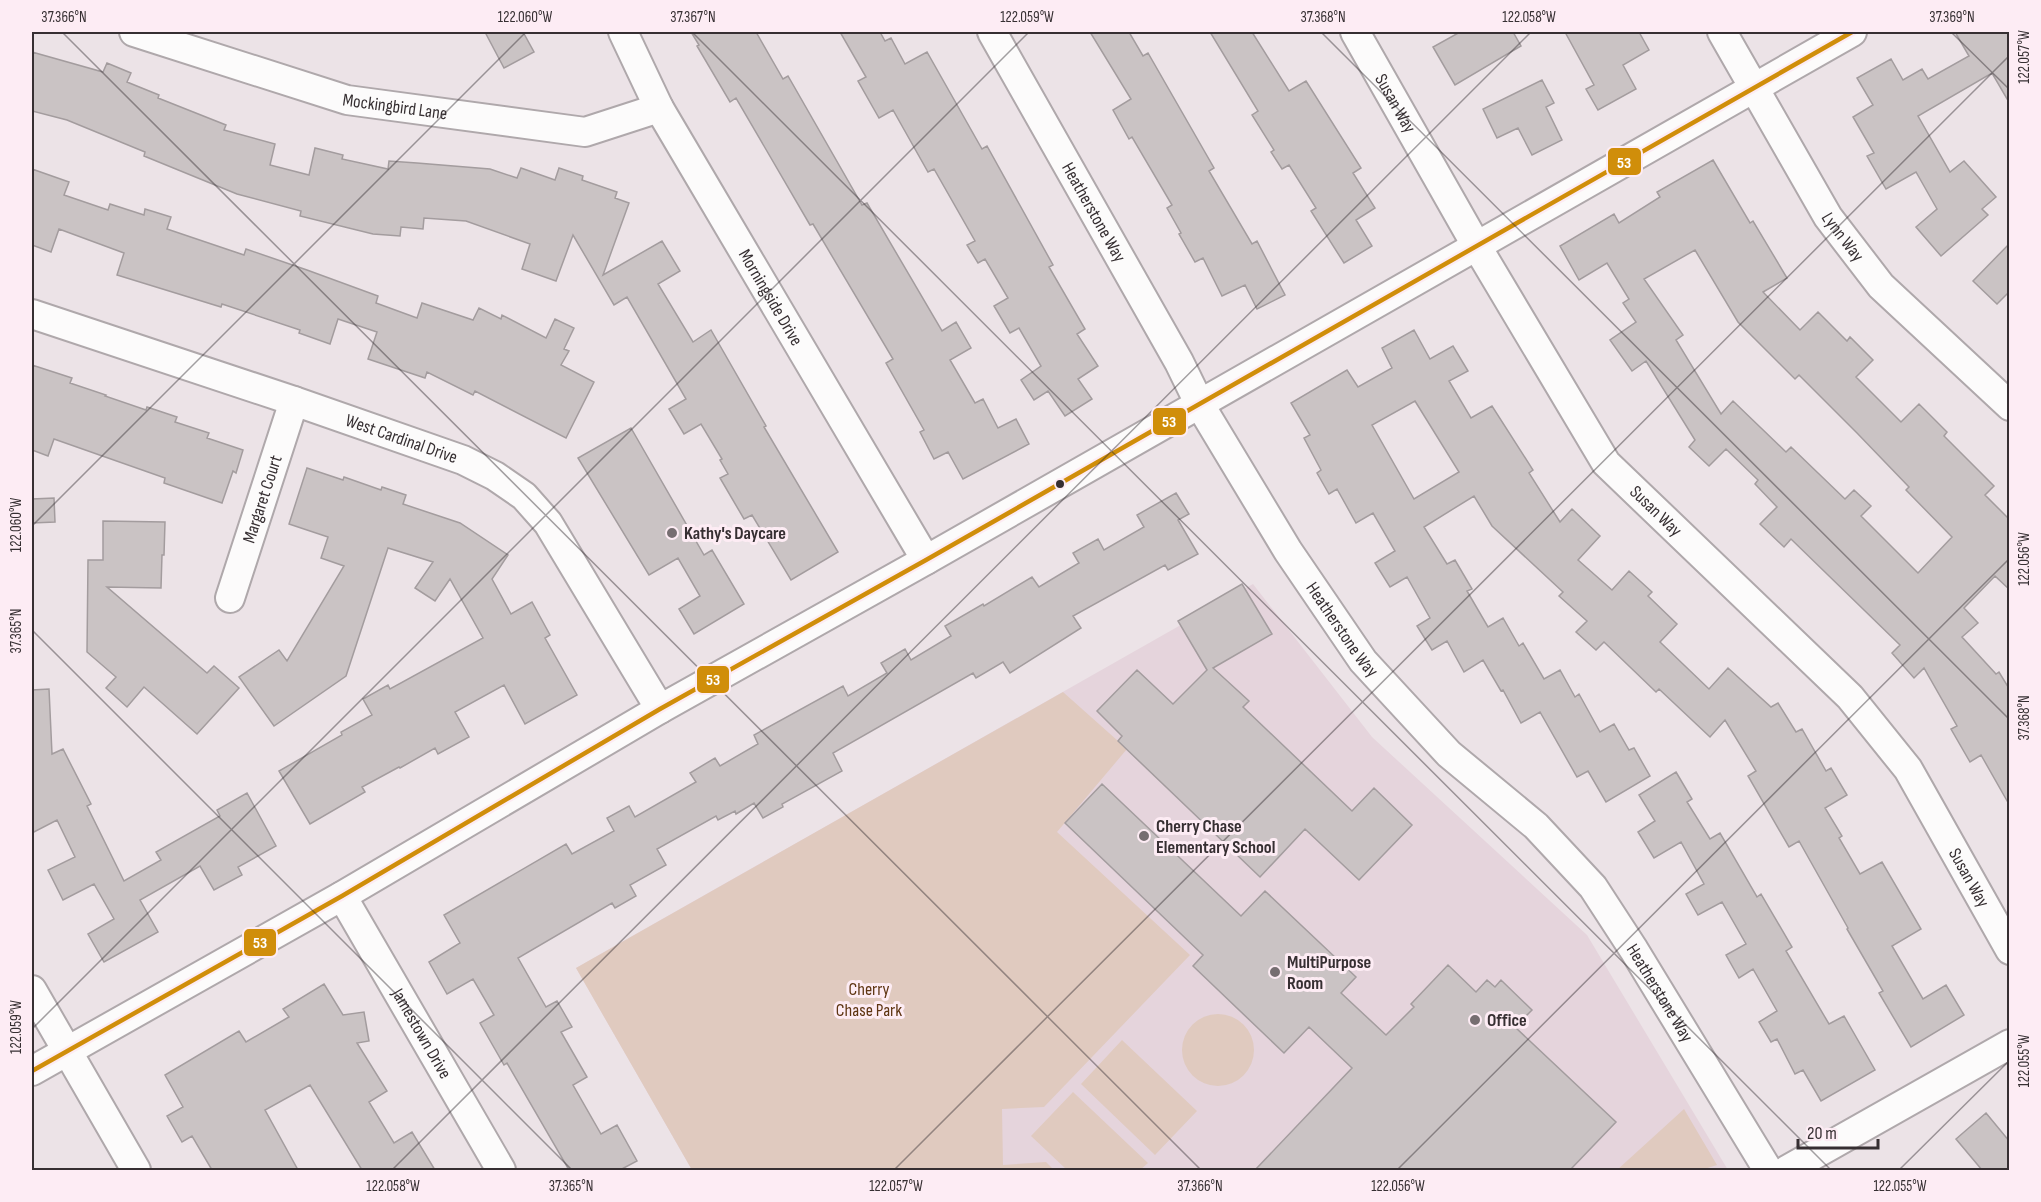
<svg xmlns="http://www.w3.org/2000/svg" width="2041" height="1202" viewBox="0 0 2041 1202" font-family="'Sofia Sans Condensed',sans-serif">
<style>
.built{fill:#e5d4dc}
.green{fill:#e0cabf}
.building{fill:#cac3c4;stroke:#a39c9e;stroke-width:1.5;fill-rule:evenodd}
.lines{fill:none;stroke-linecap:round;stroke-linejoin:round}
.minor-casing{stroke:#afa8ab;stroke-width:32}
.minor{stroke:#fcfbfb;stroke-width:28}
.bus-1-casing{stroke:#fdecf4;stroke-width:9}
.bus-1{stroke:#d08e0a;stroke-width:4.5}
.ticks{fill:none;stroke:#362f32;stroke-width:1.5;stroke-opacity:0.45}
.bus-dot{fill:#362f32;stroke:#fdecf4;stroke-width:2}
.poi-dot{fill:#766e71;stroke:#fdecf4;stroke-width:2}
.labels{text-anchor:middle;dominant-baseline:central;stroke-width:6;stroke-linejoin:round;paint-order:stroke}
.street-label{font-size:18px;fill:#362f32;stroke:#fdecf4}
.poi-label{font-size:18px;font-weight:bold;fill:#362f32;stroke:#fdecf4;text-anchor:start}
.park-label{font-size:18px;fill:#5e3512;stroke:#fdecf4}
.line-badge{stroke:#fdecf4;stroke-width:2}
.badge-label{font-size:16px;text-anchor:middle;font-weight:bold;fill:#fff}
.neatline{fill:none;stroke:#362f32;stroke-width:2}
.ticks-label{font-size:15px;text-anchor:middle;fill:#362f32}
</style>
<rect width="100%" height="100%" fill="#ece3e7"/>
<path class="built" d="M 1253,584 L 1372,737 L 1587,935 L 1728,1170 L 692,1170 L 576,968 Z"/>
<path class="green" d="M 1063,692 L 1127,749 L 1057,832 L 1190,955 L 1044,1107 L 1002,1109 L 1003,1165 L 1046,1162 L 1054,1170 L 692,1170 L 576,968 Z
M1182 1050a36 36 0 1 1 72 0a36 36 0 1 1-72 0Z
M 1122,1040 L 1197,1111 L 1155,1155 L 1081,1084 Z
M 1073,1092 L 1148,1163 L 1140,1170 L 1067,1170 L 1031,1136 Z
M 1684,1109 L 1717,1165 L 1701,1170 L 1617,1170 Z"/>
<path class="building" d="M 485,32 L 523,32 L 534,52 L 504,68 Z
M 691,32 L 756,32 L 783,79 L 788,76 L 862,205 L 867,203 L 942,331 L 956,322 L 971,348 L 950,360 L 975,403 L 983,399 L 998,428 L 1016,419 L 1029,444 L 963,479 L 948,452 L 934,459 L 920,432 L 924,430 L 886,363 L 893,359 L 813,224 L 810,225 L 736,98 L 730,102 L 697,46 L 699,45 Z
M 840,32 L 880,32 L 885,41 L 891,38 L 905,64 L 927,52 L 982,149 L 987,146 L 1053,265 L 1049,267 L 1085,329 L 1077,334 L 1098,366 L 1078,379 L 1092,399 L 1065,416 L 1048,391 L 1034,400 L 1021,380 L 1041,366 L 1019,328 L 1010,333 L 994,306 L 1008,298 L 985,259 L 978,263 L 967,245 L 975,241 L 934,169 L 928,172 L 893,110 L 879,118 L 858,81 L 866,77 Z
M 1090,32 L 1129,32 L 1143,56 L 1148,53 L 1214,168 L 1209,171 L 1252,244 L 1257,241 L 1285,295 L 1257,309 L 1245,285 L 1222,296 L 1203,258 L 1195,262 L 1179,234 L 1181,233 L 1167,208 L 1172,205 L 1132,137 L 1129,139 L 1113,110 L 1131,99 Z
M 1210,32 L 1252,32 L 1289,91 L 1306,81 L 1361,168 L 1353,173 L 1375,208 L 1356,220 L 1372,246 L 1344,263 L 1311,211 L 1316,208 L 1289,165 L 1282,169 L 1271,152 L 1274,150 L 1252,115 L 1258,111 Z
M 1460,32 L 1513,32 L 1521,46 L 1455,85 L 1433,47 Z
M 1565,32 L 1639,32 L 1649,50 L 1623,65 L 1636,89 L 1598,110 L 1586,89 L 1594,85 Z
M 1955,32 L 2010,32 L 2010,104 L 1992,73 L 1918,116 L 1950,172 L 1964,161 L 1996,197 L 1982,209 L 1988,215 L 1941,256 L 1916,227 L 1937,209 L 1916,172 L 1886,189 L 1867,156 L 1874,153 L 1853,117 L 1873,105 L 1857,78 L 1891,59 L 1903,80 L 1922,69 L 1928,79 L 1969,56 Z
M 32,52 L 103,72 L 107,63 L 131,73 L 127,82 L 159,95 L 158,98 L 226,125 L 224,130 L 275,144 L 270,165 L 309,175 L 315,148 L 343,155 L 342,159 L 388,169 L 389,161 L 417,163 L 490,169 L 517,178 L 521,168 L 555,180 L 559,168 L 583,176 L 582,180 L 617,192 L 615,198 L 629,203 L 603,275 L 662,241 L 680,271 L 658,284 L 693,342 L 711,330 L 766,426 L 764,427 L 838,552 L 791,580 L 752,515 L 744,519 L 720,478 L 728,474 L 720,460 L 722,459 L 701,424 L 684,434 L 669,409 L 686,399 L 627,297 L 614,305 L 573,235 L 556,281 L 522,269 L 530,244 L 466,221 L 424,218 L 423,229 L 401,227 L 400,236 L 373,234 L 300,216 L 301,211 L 237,194 L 144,156 L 145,152 L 67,120 L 32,111 Z
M 1542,80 L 1554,103 L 1546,107 L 1562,140 L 1532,155 L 1518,128 L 1497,138 L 1483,109 Z
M 1713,160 L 1750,223 L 1753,221 L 1787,278 L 1763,292 L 1800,330 L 1818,312 L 1847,341 L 1850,337 L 1873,360 L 1856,377 L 1901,422 L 1919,404 L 1947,432 L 1944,436 L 1994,486 L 1985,495 L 2010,520 L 2010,590 L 1995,576 L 1964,608 L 1978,623 L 1962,637 L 1996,674 L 1999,672 L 2010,690 L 2010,806 L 1981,755 L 1970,762 L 1951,729 L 1957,726 L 1924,668 L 1914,678 L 1892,653 L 1900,645 L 1791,539 L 1784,547 L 1760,524 L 1777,507 L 1755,484 L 1758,480 L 1726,449 L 1709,466 L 1689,447 L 1695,440 L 1646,361 L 1632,371 L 1610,340 L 1636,322 L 1623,303 L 1629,299 L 1607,263 L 1579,280 L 1560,246 L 1614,214 L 1619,223 L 1660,197 L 1657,192 ZM 1695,250 L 1738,322 L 1795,379 L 1799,375 L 1857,433 L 1909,487 L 1906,490 L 1952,537 L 1918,573 L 1861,516 L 1871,506 L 1854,490 L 1845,499 L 1791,447 L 1786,452 L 1733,401 L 1721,414 L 1676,340 L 1683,335 L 1644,279 Z
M 32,169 L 69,182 L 64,195 L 108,210 L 110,204 L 144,215 L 145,209 L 171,217 L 167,229 L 244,255 L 246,249 L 307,270 L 378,296 L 376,303 L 417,318 L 422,303 L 473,320 L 479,308 L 501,319 L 502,315 L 546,338 L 555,319 L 574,328 L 564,349 L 569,351 L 561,365 L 594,382 L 566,438 L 475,391 L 473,395 L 427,372 L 425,378 L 368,359 L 377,332 L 338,319 L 330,344 L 299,333 L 300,330 L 222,304 L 221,307 L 117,275 L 124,253 L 59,229 L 51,252 L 32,245 Z
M 2010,243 L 2010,291 L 1997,304 L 1973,281 Z
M 1414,330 L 1430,359 L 1453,346 L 1468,371 L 1449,381 L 1471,418 L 1492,406 L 1533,470 L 1529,473 L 1560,522 L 1572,509 L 1600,536 L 1578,560 L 1612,590 L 1629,571 L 1652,592 L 1648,596 L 1677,624 L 1660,642 L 1709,689 L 1728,668 L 1771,707 L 1778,703 L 1796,732 L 1802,729 L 1826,771 L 1831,768 L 1847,795 L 1825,808 L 1842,836 L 1839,838 L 1860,874 L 1882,862 L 1921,929 L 1892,946 L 1923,999 L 1946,985 L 1964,1015 L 1911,1047 L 1879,993 L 1883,991 L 1847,929 L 1848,928 L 1799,841 L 1789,847 L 1748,776 L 1756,771 L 1725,720 L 1710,737 L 1659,689 L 1656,692 L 1604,642 L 1596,650 L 1576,632 L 1587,621 L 1559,596 L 1563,592 L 1492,526 L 1474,496 L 1424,527 L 1447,564 L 1455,560 L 1472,589 L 1467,591 L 1488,627 L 1503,618 L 1519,646 L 1523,643 L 1544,679 L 1560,670 L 1575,697 L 1579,694 L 1600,732 L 1614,724 L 1629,750 L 1634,748 L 1650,776 L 1606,802 L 1588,771 L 1577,777 L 1540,712 L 1521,723 L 1503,690 L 1501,691 L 1483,660 L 1464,672 L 1447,641 L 1432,650 L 1417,626 L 1430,618 L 1407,577 L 1390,587 L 1375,563 L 1395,551 L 1373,513 L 1356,523 L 1337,489 L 1329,494 L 1317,473 L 1321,470 L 1304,438 L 1310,435 L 1291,403 L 1347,370 L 1358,387 L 1392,368 L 1382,348 ZM 1415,401 L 1459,472 L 1414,499 L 1372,425 Z
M 32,365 L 72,378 L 70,383 L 106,395 L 105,396 L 146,410 L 147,407 L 177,417 L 175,422 L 209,433 L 207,438 L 243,450 L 236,473 L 233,471 L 222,503 L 164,483 L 165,478 L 54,439 L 48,456 L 32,450 Z
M 631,428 L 704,555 L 712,550 L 744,604 L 694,634 L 679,609 L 700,596 L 678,558 L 649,575 L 578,458 Z
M 307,468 L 343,480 L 344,477 L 381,490 L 382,487 L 406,495 L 403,504 L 460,523 L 508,555 L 492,579 L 511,614 L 532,602 L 550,635 L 545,638 L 577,695 L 525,724 L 504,685 L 455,712 L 469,737 L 438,754 L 435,748 L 400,768 L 399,767 L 362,787 L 365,792 L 310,824 L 279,771 L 342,735 L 341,732 L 372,715 L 363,699 L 388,685 L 390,689 L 483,638 L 450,579 L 435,601 L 415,588 L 433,562 L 388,548 L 346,676 L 274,726 L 239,677 L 279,650 L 287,661 L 344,566 L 321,558 L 328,537 L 289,524 Z
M 1176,493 L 1189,514 L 1178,520 L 1198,554 L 1168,570 L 1165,565 L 1073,616 L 1081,628 L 1010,673 L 1003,662 L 976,678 L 973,673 L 833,753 L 842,771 L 782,804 L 783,807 L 763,818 L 754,803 L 736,814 L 735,811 L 718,820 L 716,816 L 657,849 L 666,865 L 630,885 L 636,896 L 615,908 L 612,903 L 518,958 L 546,1007 L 557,1001 L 572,1027 L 561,1032 L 587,1077 L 573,1085 L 601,1134 L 617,1125 L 637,1161 L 620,1170 L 569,1170 L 507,1063 L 504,1065 L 480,1023 L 494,1015 L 473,979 L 447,994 L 429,962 L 460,943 L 444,915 L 566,844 L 572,854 L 614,831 L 607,818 L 629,806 L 635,817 L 696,782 L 690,773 L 715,758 L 720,766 L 758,744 L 754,735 L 843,686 L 848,696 L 887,673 L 881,663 L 905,649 L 911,660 L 951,636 L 945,626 L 983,604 L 984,606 L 1032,577 L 1039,587 L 1079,563 L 1073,553 L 1098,539 L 1104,550 L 1144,527 L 1137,515 Z
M 54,498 L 55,522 L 32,523 L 32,499 Z
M 103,521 L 165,522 L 164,555 L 162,555 L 161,588 L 107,587 L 207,673 L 214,666 L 239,688 L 197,734 L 144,687 L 127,707 L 106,688 L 116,677 L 87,652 L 88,560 L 103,560 Z
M 1242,584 L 1272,634 L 1213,668 L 1249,701 L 1243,707 L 1352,811 L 1374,788 L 1412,825 L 1359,880 L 1305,829 L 1260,877 L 1118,741 L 1122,736 L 1097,711 L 1137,670 L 1173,704 L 1207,670 L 1178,621 Z
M 49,689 L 52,754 L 63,749 L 91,804 L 87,806 L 124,881 L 161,860 L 156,852 L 220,816 L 217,810 L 247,793 L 276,846 L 238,867 L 242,875 L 214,890 L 200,866 L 140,900 L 158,932 L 104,962 L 88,934 L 114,919 L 94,884 L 63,900 L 48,870 L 75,857 L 57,820 L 32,833 L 32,690 Z
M 1676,772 L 1692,799 L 1687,802 L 1710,839 L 1720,833 L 1757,897 L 1761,894 L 1792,947 L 1786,951 L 1829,1024 L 1844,1016 L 1875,1070 L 1821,1101 L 1803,1070 L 1795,1074 L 1777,1039 L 1771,1042 L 1759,1022 L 1777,1011 L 1753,969 L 1739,978 L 1726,955 L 1746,944 L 1722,902 L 1698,915 L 1686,894 L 1704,884 L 1681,842 L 1654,858 L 1638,832 L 1655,821 L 1639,795 Z
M 1102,784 L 1241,916 L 1265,891 L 1356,977 L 1341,993 L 1386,1035 L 1414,1007 L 1411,1004 L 1448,965 L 1476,992 L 1487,980 L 1495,987 L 1501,980 L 1532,1010 L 1515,1027 L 1616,1122 L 1570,1170 L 1255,1170 L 1352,1068 L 1309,1027 L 1284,1053 L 1193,966 L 1203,955 L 1065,823 Z
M 324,984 L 343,1015 L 364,1012 L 369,1041 L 357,1043 L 387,1091 L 369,1102 L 394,1143 L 412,1132 L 435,1170 L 362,1170 L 310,1085 L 265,1110 L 298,1170 L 212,1170 L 192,1136 L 182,1142 L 167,1116 L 183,1107 L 165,1075 L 239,1031 L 246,1042 L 289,1017 L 283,1009 Z
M 1986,1113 L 2010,1142 L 2010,1170 L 1982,1170 L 1956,1139 Z"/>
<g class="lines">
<defs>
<g id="minor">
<path id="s1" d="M 134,32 L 347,100 L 585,132 L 659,108"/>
<path id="s2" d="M 623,32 L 659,108 L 926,560"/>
<path id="s3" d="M 992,32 L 1179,362 L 1200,405 L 1288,551 L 1363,661 L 1449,754 L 1536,826 L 1593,887 L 1634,950 L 1768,1170"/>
<path id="s4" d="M 1355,32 L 1476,245 L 1606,463 L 1850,697 L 1908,769 L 2010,950"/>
<path id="s5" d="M 1722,32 L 1828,217 L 1881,286 L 2010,406"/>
<path id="s6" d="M 32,314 L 294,401 L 463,460 L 495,476 L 524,496 L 548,523 L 660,709"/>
<path id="s7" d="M 230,598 L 294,401"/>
<path id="s8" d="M 342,896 L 501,1170"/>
<path d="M 32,990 L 136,1170"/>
<path d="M 32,1071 L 342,896 L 660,709 L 926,560 L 1852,32"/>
<path d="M 1787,1170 L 2010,1044"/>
</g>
</defs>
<use href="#minor" class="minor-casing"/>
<use href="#minor" class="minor"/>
<defs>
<path id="bus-1" d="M 32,1071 L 342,896 L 660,709 L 926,560 L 1852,32"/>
</defs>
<use href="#bus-1" class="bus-1-casing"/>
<use href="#bus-1" class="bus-1"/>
</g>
<path class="ticks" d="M 62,32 L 1201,1170M 692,32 L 1831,1170M 1321,32 L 2010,720M 1951,32 L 2010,90M 32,526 L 526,32M 32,630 L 572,1170M 32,1029 L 1029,32M 392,1170 L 1531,32M 894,1170 L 2010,55M 1397,1170 L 2010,558M 1899,1170 L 2010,1060"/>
<circle class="bus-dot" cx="1060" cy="484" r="5"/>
<g class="poi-dot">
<circle cx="672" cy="533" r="6"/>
<circle cx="1144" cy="836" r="6"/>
<circle cx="1275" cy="972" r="6"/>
<circle cx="1475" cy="1020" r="6"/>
</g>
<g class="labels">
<g class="street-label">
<text stroke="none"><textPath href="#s4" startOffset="82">Susan Way</textPath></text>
<text stroke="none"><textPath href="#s1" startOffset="272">Mockingbird Lane</textPath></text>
<text stroke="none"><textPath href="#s3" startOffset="207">Heatherstone Way</textPath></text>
<text stroke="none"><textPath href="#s5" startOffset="238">Lynn Way</textPath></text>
<text stroke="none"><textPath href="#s2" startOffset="304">Morningside Drive</textPath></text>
<text stroke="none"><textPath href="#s6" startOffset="390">West Cardinal Drive</textPath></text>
<text stroke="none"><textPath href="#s7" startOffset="104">Margaret Court</textPath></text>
<text stroke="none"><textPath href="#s4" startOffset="568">Susan Way</textPath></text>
<text stroke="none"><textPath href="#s3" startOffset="693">Heatherstone Way</textPath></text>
<text stroke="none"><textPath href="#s4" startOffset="1054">Susan Way</textPath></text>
<text stroke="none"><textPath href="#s3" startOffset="1179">Heatherstone Way</textPath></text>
<text stroke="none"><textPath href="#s8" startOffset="159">Jamestown Drive</textPath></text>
</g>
<g class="poi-label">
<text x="684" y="533">Kathy's Daycare</text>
<text x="1156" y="826">Cherry Chase<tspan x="1156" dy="21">Elementary School</tspan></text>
<text x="1287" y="962">MultiPurpose<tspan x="1287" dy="21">Room</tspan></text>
<text x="1487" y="1020">Office</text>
</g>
<g class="park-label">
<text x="869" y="989">Cherry<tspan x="869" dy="21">Chase Park</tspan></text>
</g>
</g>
<g class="line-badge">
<rect x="1607" y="147" width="35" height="29" rx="6" fill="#d08e0a"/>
<rect x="1152" y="407" width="35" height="29" rx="6" fill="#d08e0a"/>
<rect x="696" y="665" width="34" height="29" rx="6" fill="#d08e0a"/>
<rect x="243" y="928" width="34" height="29" rx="6" fill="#d08e0a"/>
</g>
<g class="badge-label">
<text x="1624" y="168">53</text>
<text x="1169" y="427">53</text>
<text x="713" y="685">53</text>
<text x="260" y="948">53</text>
</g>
<rect width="2041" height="1202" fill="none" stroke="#fdecf4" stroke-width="66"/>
<path d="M1798 1139v9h80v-9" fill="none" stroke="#362f32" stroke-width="3"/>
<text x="1807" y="1139" font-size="18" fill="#362f32" stroke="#fdecf4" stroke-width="4.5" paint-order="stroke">20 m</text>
<rect x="33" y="33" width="1975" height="1136" class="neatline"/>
<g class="ticks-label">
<text x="64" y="22">37.366°N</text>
<text x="525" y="22">122.060°W</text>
<text x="693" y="22">37.367°N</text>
<text x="1027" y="22">122.059°W</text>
<text x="1323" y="22">37.368°N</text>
<text x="1529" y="22">122.058°W</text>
<text x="1952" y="22">37.369°N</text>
<text transform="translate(2024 57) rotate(-90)" y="5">122.057°W</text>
<text transform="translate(16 525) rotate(-90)" y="5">122.060°W</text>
<text transform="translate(2024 559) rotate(-90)" y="5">122.056°W</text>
<text transform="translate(16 631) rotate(-90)" y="5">37.365°N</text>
<text transform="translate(2024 718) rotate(-90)" y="5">37.368°N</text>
<text transform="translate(16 1027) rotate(-90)" y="5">122.059°W</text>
<text transform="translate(2024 1061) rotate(-90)" y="5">122.055°W</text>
<text x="393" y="1191">122.058°W</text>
<text x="571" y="1191">37.365°N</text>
<text x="896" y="1191">122.057°W</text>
<text x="1200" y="1191">37.366°N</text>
<text x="1398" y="1191">122.056°W</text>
<text x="1900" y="1191">122.055°W</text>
</g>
</svg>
